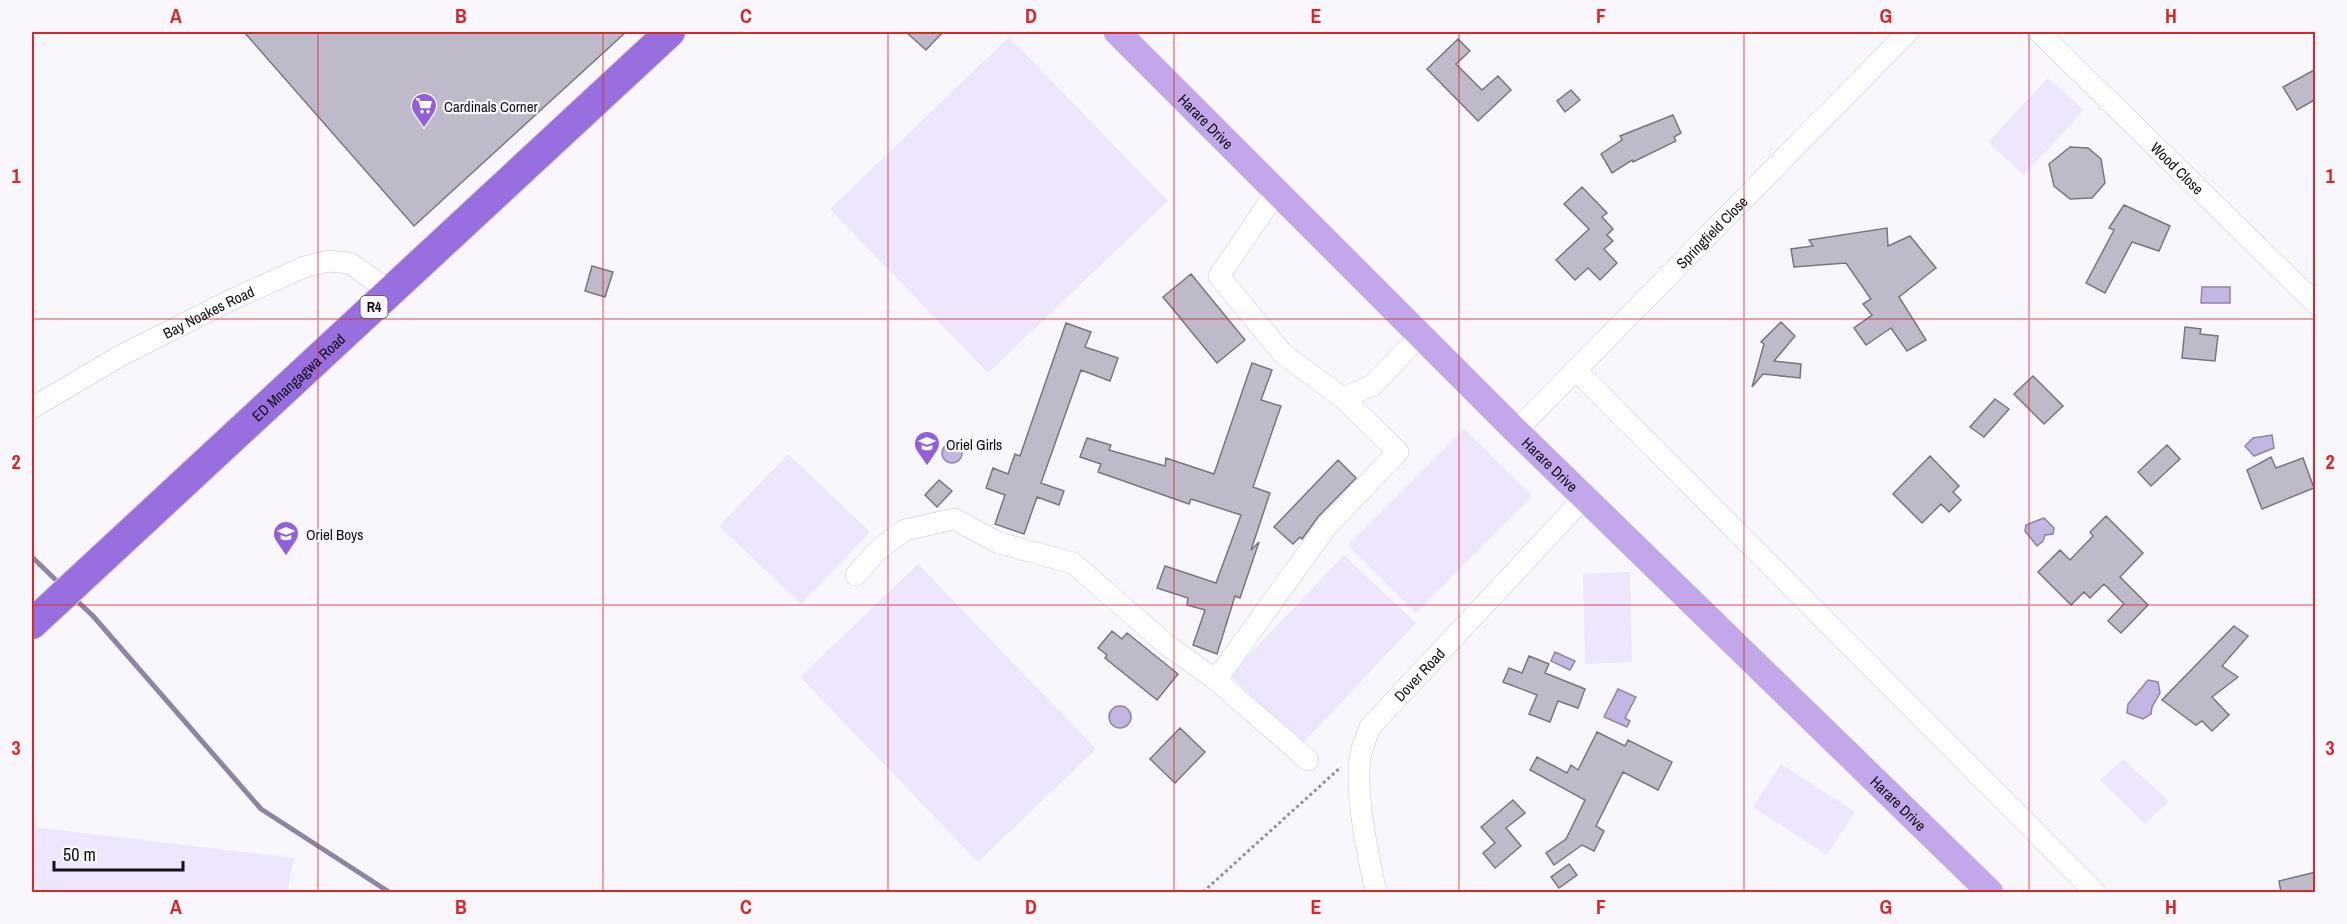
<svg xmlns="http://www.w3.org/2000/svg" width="2347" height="924" viewBox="0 0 2347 924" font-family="'Archivo Narrow',sans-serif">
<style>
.green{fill:#ede6fd}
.water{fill:#c4b6e2;stroke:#8f84a4;stroke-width:1.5}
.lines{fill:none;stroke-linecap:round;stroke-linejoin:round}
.stream{stroke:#8f84a4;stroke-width:5}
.building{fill:#bfbac9;stroke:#797582;stroke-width:1.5}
.minor-casing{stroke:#cac6d4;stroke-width:22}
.major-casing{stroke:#d4d4d5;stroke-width:27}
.highway-casing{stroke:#d4d4d5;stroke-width:32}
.path{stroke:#939197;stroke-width:3;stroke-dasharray:3 3;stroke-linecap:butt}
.minor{stroke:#fff;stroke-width:21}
.major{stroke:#c2a8eb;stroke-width:26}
.highway{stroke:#996ede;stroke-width:30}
.grid{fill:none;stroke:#d62828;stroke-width:1.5;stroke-opacity:0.55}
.labels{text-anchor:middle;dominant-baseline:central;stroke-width:4.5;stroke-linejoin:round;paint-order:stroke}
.shield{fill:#f9f7fd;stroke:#57555b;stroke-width:1.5}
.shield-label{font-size:14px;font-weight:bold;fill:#121015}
.poi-label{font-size:15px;fill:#121015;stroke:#f9f7fd;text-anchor:start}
.street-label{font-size:15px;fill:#121015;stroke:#f9f7fd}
.neatline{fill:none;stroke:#d62828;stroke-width:2}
.grid-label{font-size:20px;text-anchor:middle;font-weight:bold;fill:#d62828}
</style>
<rect width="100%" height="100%" fill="#f9f7fd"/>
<path class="green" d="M 1009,37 L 1168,201 L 988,373 L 830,209 Z
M 2048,78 L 2084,110 L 2024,175 L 1988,142 Z
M 1464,429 L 1532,496 L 1416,613 L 1348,545 Z
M 788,454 L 870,532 L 801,604 L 719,526 Z
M 1344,555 L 1416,623 L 1302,744 L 1230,675 Z
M 918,564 L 1096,749 L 978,862 L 800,677 Z
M 1630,572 L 1632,662 L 1585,664 L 1583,574 Z
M 2123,759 L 2169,801 L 2145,824 L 2100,780 Z
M 1781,764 L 1855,812 L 1827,855 L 1753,807 Z
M 32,827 L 294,858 L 287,892 L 32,892 Z"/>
<path class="water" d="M 2202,287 L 2230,287 L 2230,303 L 2201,303 Z
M 2272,435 L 2274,448 L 2254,456 L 2245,446 L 2253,438 Z
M942 453a10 10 0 1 1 20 0a10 10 0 1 1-20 0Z
M 2044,518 L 2054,528 L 2053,534 L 2045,535 L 2043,541 L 2037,546 L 2025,531 L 2026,525 Z
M 1555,652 L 1575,661 L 1570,670 L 1551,661 Z
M 2148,680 L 2158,682 L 2160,693 L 2152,707 L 2151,714 L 2143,719 L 2127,713 L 2128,704 Z
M 1618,689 L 1636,697 L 1625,718 L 1630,721 L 1627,727 L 1604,717 Z
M1109 717a11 11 0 1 1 22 0a11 11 0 1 1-22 0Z"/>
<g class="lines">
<path class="stream" d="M 32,557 L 60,584
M 73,597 L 93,616 L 261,809 L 389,892"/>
</g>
<path class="building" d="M 244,32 L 626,32 L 414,226 Z
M 906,32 L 943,32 L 926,50 Z
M 1458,39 L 1470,51 L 1456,64 L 1482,90 L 1498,76 L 1511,90 L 1478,121 L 1427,69 Z
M 2316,69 L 2316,99 L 2297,110 L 2283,87 Z
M 1571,90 L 1580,100 L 1565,112 L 1557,101 Z
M 1673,115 L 1681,133 L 1674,137 L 1676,141 L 1633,162 L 1632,160 L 1612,173 L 1601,154 L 1622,140 L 1620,136 Z
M 2070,147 L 2088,148 L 2101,159 L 2105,183 L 2092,198 L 2070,199 L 2054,186 L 2049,164 Z
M 1582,187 L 1607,213 L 1602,217 L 1613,229 L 1607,235 L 1613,241 L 1604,249 L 1617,263 L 1600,280 L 1588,268 L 1575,280 L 1556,260 L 1589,229 L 1564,204 Z
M 2124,205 L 2170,226 L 2159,251 L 2132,242 L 2105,293 L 2086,283 L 2114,230 L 2109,228 Z
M 1887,228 L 1888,246 L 1910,236 L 1936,268 L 1899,297 L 1926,340 L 1907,351 L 1891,328 L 1866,345 L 1854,328 L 1872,315 L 1863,304 L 1871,299 L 1846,263 L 1794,267 L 1791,249 L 1813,246 L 1809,240 Z
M 592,266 L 613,272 L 605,297 L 585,291 Z
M 1191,274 L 1245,340 L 1217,363 L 1163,297 Z
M 1781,322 L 1795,336 L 1774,361 L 1801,364 L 1800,378 L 1763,374 L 1752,387 L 1764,344 L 1761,342 Z
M 1066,323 L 1091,332 L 1085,347 L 1118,358 L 1110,381 L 1081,370 L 1041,483 L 1064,491 L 1059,505 L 1037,497 L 1024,534 L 995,524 L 1005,495 L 986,488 L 993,468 L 1008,474 L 1015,454 L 1020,456 Z
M 2185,327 L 2201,329 L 2200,334 L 2218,336 L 2215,361 L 2182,358 Z
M 1252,363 L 1272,370 L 1261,400 L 1281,406 L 1253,487 L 1270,493 L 1251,550 L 1259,542 L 1240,598 L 1235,596 L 1217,654 L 1193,645 L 1205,610 L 1187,605 L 1188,598 L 1157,588 L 1165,566 L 1216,583 L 1241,515 L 1191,499 L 1189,504 L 1098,472 L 1101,464 L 1080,457 L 1087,438 L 1111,445 L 1109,450 L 1165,466 L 1166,458 L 1214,474 Z
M 2033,376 L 2063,406 L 2044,424 L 2014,394 Z
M 1995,399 L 2009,409 L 1984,437 L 1970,427 Z
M 2167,445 L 2180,459 L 2151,486 L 2138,472 Z
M 1930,456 L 1959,486 L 1953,492 L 1961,500 L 1949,512 L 1941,504 L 1922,523 L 1893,494 Z
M 2271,457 L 2276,468 L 2303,458 L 2314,488 L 2262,509 L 2247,470 Z
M 1338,460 L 1356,478 L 1318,517 L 1302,539 L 1300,537 L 1293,544 L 1274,527 Z
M 939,480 L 952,491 L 937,507 L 925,495 Z
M 2106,516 L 2143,553 L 2120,577 L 2148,605 L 2121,633 L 2108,621 L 2124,604 L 2104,584 L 2090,598 L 2084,592 L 2071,605 L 2038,572 L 2060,550 L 2070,560 L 2093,536 L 2090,532 Z
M 2234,626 L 2248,636 L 2222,666 L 2238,677 L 2212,697 L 2229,715 L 2212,731 L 2202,721 L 2196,725 L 2162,700 Z
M 1112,631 L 1122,639 L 1127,633 L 1178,674 L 1157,700 L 1105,658 L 1107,655 L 1098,648 Z
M 1529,656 L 1549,664 L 1545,673 L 1585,689 L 1578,708 L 1558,701 L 1550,722 L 1529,714 L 1537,695 L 1503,682 L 1509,668 L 1522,673 Z
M 1180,728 L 1205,752 L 1175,783 L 1150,759 Z
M 1597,732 L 1625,746 L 1628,740 L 1672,762 L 1658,790 L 1623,772 L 1596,826 L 1604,831 L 1594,851 L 1582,845 L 1554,865 L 1546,853 L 1566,839 L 1585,800 L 1530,770 L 1537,757 L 1567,773 L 1571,765 L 1578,770 Z
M 1513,800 L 1525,813 L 1506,828 L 1521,846 L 1495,868 L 1483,853 L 1495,843 L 1481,827 Z
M 1569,864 L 1577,875 L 1559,888 L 1551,877 Z
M 2316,872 L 2316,892 L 2281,892 L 2279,881 Z"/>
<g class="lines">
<defs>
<g id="minor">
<path id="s1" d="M 2039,32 L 2316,304"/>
<path d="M 1277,191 L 1219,276 L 1283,354 L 1343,398 L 1373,385 L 1409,347"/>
<path d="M 1576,370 L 2095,892"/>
<path id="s2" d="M 32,408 L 120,356 L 231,300 L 304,267 L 329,261 L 350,263 L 390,292"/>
<path id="s3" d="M 1516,431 L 1908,32"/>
<path d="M 856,575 L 878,550 L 905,530 L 954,519 L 999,543 L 1073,563 L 1167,645 L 1216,680 L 1308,760"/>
<path d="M 1216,680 L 1327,526 L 1398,452 L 1343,398"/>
<path id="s4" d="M 1376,892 C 1368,855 1355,796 1360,758 C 1361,748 1367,737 1370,727 L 1584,498"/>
</g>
<g id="major">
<path id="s5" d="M 1117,32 L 1516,431 L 1990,892"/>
</g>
<g id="highway">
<path id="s6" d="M 32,624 L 670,32"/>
</g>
</defs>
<use href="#minor" class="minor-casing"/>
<use href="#major" class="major-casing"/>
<use href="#highway" class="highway-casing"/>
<path class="path" d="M 1203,892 L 1341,767"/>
<use href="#minor" class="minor"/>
<use href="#major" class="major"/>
<use href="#highway" class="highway"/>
</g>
<path class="grid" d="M 318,32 L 318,892M 603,32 L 603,892M 888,32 L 888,892M 1174,32 L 1174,892M 1459,32 L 1459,892M 1744,32 L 1744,892M 2029,32 L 2029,892M 32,319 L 2316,319M 32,605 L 2316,605"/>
<defs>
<symbol id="supermarket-pin" viewBox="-11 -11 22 30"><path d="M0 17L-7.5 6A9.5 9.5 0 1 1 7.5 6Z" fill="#9160da" stroke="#f9f7fd"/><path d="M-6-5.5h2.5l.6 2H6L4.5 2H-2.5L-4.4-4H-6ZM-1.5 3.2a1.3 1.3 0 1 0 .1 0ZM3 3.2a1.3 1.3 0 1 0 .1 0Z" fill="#fff"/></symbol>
<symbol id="school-pin" viewBox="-11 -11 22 30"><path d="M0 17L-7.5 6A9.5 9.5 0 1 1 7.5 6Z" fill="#9160da" stroke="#f9f7fd"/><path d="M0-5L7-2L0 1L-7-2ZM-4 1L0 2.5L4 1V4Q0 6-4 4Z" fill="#fff"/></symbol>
</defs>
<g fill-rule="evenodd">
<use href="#supermarket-pin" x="409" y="91" width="30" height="40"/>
<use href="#school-pin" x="912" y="429" width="30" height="40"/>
<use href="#school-pin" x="271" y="519" width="30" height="40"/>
</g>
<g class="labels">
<rect class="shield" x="360.5" y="296" width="27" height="22" rx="4.5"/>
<g class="shield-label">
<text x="374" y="307">R4</text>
</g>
<g class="poi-label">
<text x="444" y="106">Cardinals Corner</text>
<text x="946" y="444">Oriel Girls</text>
<text x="306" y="534">Oriel Boys</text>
</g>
<g class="street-label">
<text stroke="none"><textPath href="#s5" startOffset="126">Harare Drive</textPath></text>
<text stroke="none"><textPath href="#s1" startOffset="194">Wood Close</textPath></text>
<text stroke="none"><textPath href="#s3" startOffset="279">Springfield Close</textPath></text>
<text stroke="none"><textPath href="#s2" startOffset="201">Bay Noakes Road</textPath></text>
<text stroke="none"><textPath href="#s6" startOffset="363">ED Mnangagwa Road</textPath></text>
<text stroke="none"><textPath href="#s5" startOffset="612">Harare Drive</textPath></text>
<text stroke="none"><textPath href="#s4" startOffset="240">Dover Road</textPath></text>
<text stroke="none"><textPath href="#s5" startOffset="1098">Harare Drive</textPath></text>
</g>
</g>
<rect width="2347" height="924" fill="none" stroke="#f9f7fd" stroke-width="66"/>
<path d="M54 861v9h129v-9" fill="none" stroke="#121015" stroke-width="3"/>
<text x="63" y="861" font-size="18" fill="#121015" stroke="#f9f7fd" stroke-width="4.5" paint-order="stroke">50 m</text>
<rect x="33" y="33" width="2281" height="858" class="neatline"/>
<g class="grid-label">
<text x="176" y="23">A</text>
<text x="461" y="23">B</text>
<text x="746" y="23">C</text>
<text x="1031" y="23">D</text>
<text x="1316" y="23">E</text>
<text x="1601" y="23">F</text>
<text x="1886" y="23">G</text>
<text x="2171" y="23">H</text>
<text x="16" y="183">1</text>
<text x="2330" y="183">1</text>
<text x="16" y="469">2</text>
<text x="2330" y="469">2</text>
<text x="16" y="755">3</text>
<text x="2330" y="755">3</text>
<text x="176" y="914">A</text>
<text x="461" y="914">B</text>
<text x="746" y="914">C</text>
<text x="1031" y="914">D</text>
<text x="1316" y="914">E</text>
<text x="1601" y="914">F</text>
<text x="1886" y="914">G</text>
<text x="2171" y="914">H</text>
</g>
</svg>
